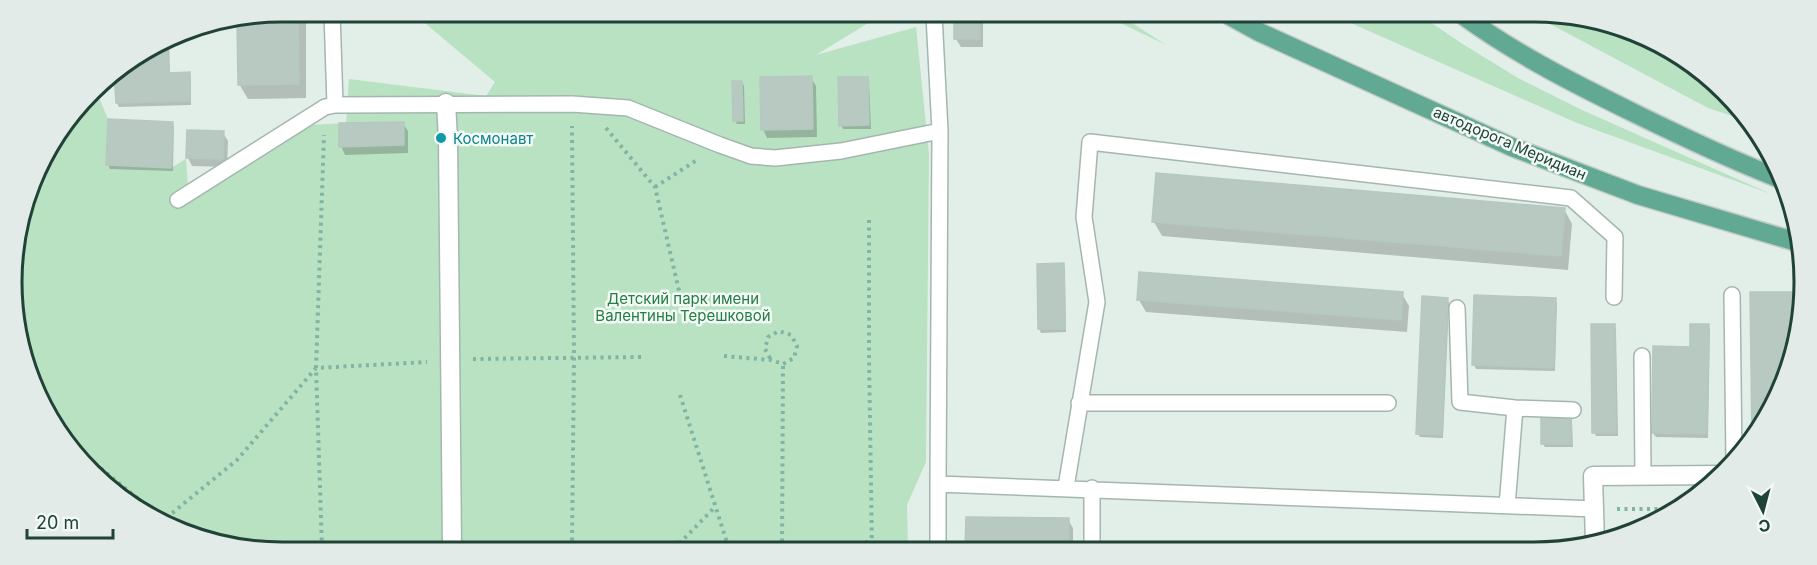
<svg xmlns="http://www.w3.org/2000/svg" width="1817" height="565" font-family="Inter,sans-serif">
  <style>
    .green { fill: #b9e2c2 }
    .shadow { fill: #0003 }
    .building { fill: #b7c9c1; stroke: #b4c9bf; stroke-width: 1.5 }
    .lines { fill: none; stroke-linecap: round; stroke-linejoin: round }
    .lane-casing { stroke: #a4b7af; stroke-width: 18 }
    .street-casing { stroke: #a4b7af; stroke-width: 21 }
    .primary-casing { stroke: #c1cac7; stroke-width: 21 }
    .path { stroke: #7fb5a2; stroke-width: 4; stroke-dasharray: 3 4.5; stroke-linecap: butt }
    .lane { stroke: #fff; stroke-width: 15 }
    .street { stroke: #fff; stroke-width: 18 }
    .primary { stroke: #62a994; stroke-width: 18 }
    .culture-dot { fill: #0f9aa8; stroke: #f3faf6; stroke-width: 2 }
    .labels { text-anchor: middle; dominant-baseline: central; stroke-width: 5; stroke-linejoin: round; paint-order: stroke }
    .culture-label { font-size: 15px; fill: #0d838f; stroke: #f3faf6; text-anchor: start }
    .street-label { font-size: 15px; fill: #204237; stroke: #f3faf6 }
    .park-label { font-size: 15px; fill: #257d44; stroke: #f3faf6 }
    .rim { fill: none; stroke: #204237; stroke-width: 3 }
  </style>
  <rect width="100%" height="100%" fill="#e2eee8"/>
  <!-- green -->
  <path class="green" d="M413 13 883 14 816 55 916 27 929 154 926 462 907 505 908 549 229 548 132 507 58 433 21 352 14 248 40 163 96 90 108 119 107 165 171 168 186 159 189 201 310 125 346 123 349 79 486 96 495 82Z
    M1104 15H1120L1166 45Z
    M1335 16 1423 17 1461 43 1518 78 1582 110 1771 194 1577 123Z
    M1537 17H1588L1685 58 1748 121 1708 108Z"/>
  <!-- shadow -->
  <path class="shadow" d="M282 12H306V98L248 99 239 84V21Z
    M955 15H983V47H961L956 39Z
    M169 39 170 74H189L191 78V105L119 107 117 103 116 72Z
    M811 78 816 86 817 137 767 138 763 129Z
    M867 78 869 82 871 129H843L841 125Z
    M742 82 744 86 745 124H737L735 120Z
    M172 123 174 127 173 171 110 169 108 165Z
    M403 123 408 131V153L345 155 341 146Z
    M223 133 228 141 227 167 192 166 188 158Z
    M1564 209 1572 224 1568 270 1162 236 1154 222Z
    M1063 265 1065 269 1066 332 1041 333 1039 329Z
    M1402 294 1409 306 1407 332 1146 312 1139 300Z
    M1447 299 1449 303 1443 438 1420 437 1417 433Z
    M1555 299 1557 303 1555 371 1476 369 1474 365Z
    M1708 325 1710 329 1708 438 1656 437 1653 433 1691 348Z
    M1614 326 1616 330 1618 436H1596L1594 432Z
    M1570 417 1572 421 1573 447H1545L1543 444Z
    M967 519 1068 520 1073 528V550L967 549Z"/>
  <!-- building -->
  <path class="building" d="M282 12H298L299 84 238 85 237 21Z
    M954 15H979L980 39H954Z
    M167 40 169 73 190 72V101L116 103 114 73Z
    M812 76 813 129 761 130 760 77Z
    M838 77H868L869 125 839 126Z
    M732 81H742L743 121H733Z
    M108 119 173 122 171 168 106 165Z
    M404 122V145L339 147V123Z
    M187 130 224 131 223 159 186 158Z
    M1156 173 1565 208 1561 256 1152 222Z
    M1064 263 1065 329H1038L1037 264Z
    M1139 272 1403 292 1401 320 1137 300Z
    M1750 292H1800V336L1769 417 1752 440Z
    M1474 295 1556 298 1554 368 1472 365Z
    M1422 296 1448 298 1442 435 1416 434Z
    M1591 324H1615L1616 433H1592Z
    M1690 324H1709L1707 434 1652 433 1653 346 1690 347Z
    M1571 415V444H1541V416Z
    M966 517 1069 518V550L965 549Z"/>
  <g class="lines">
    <defs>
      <path id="lane" d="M332 12 335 105 572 104 628 108 720 145 751 156 775 158 841 151 940 131
        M934 15 940 131 938 484 1595 509
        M178 200 325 107 335 105
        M1732 295 1734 463
        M1457 308 1460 402 1515 408 1573 410
        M1642 356 1643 476
        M1079 403H1388
        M1066 487 1097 302 1084 217 1090 142 1571 198 1615 237 1614 297
        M1507 506 1515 408
        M938 549V484
        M1092 550V488"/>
      <path id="street" d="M446 103 448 139 452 548
        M1595 543 1593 476 1724 475"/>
      <path id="primary" d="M1230 16 1259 32 1512 147 1638 195 1800 243
        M1465 17C1519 56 1577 85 1636 114 1683 137 1729 159 1778 178"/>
    </defs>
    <!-- lane casing -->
    <use href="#lane" class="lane-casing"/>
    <!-- street casing -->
    <use href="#street" class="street-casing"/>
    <!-- primary casing -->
    <use href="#primary" class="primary-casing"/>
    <!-- path -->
    <path class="path" d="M606 128 655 187 683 308
      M655 187 697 160
      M869 220V357L872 549
      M724 356 771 360 783 364 794 358 797 346 791 335 779 331 768 337 765 349 771 360
      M473 359 641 357
      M680 395 729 549
      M60 435 164 520
      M1617 509H1676
      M169 523 165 519 237 460 316 368 427 362
      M322 548 316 368 324 135
      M572 548 574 357 572 126
      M674 549 715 507
      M782 549 783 364
      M861 549 871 537"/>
    <!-- lane -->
    <use href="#lane" class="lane"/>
    <!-- street -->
    <use href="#street" class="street"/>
    <!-- primary -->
    <use href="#primary" class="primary"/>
  </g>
  <!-- markers -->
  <circle class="culture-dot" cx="441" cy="138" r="6"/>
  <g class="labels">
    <!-- culture labels -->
    <g class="culture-label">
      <text x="453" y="138">Космонавт</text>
    </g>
    <!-- street labels -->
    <g class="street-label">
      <text transform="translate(1510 143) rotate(23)">автодорога Меридиан</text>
    </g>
    <!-- park labels -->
    <g class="park-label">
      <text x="683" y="298">Детский парк имени<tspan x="683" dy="17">Валентины Терешковой</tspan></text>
    </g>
  </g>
  <!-- crop -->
  <path d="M0 0H1817V565H0ZM282 22H1534A260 260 0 0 1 1794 282V282A260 260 0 0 1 1534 542H282A260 260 0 0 1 22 282V282A260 260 0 0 1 282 22Z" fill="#e2ebe7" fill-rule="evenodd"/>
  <path class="rim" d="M282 22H1534A260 260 0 0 1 1794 282V282A260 260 0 0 1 1534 542H282A260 260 0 0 1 22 282V282A260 260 0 0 1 282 22Z"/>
  <!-- north arrow -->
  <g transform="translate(1763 511) rotate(174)" stroke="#f3faf6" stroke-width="4.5" paint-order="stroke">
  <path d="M0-4.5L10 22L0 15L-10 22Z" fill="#204237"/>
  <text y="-9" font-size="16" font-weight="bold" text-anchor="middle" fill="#204237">С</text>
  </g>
  <!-- scale -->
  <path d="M27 529v9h86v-9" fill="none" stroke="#204237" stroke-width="3"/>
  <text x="36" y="529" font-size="18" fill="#204237" stroke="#f3faf6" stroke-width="4.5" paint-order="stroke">20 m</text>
</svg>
